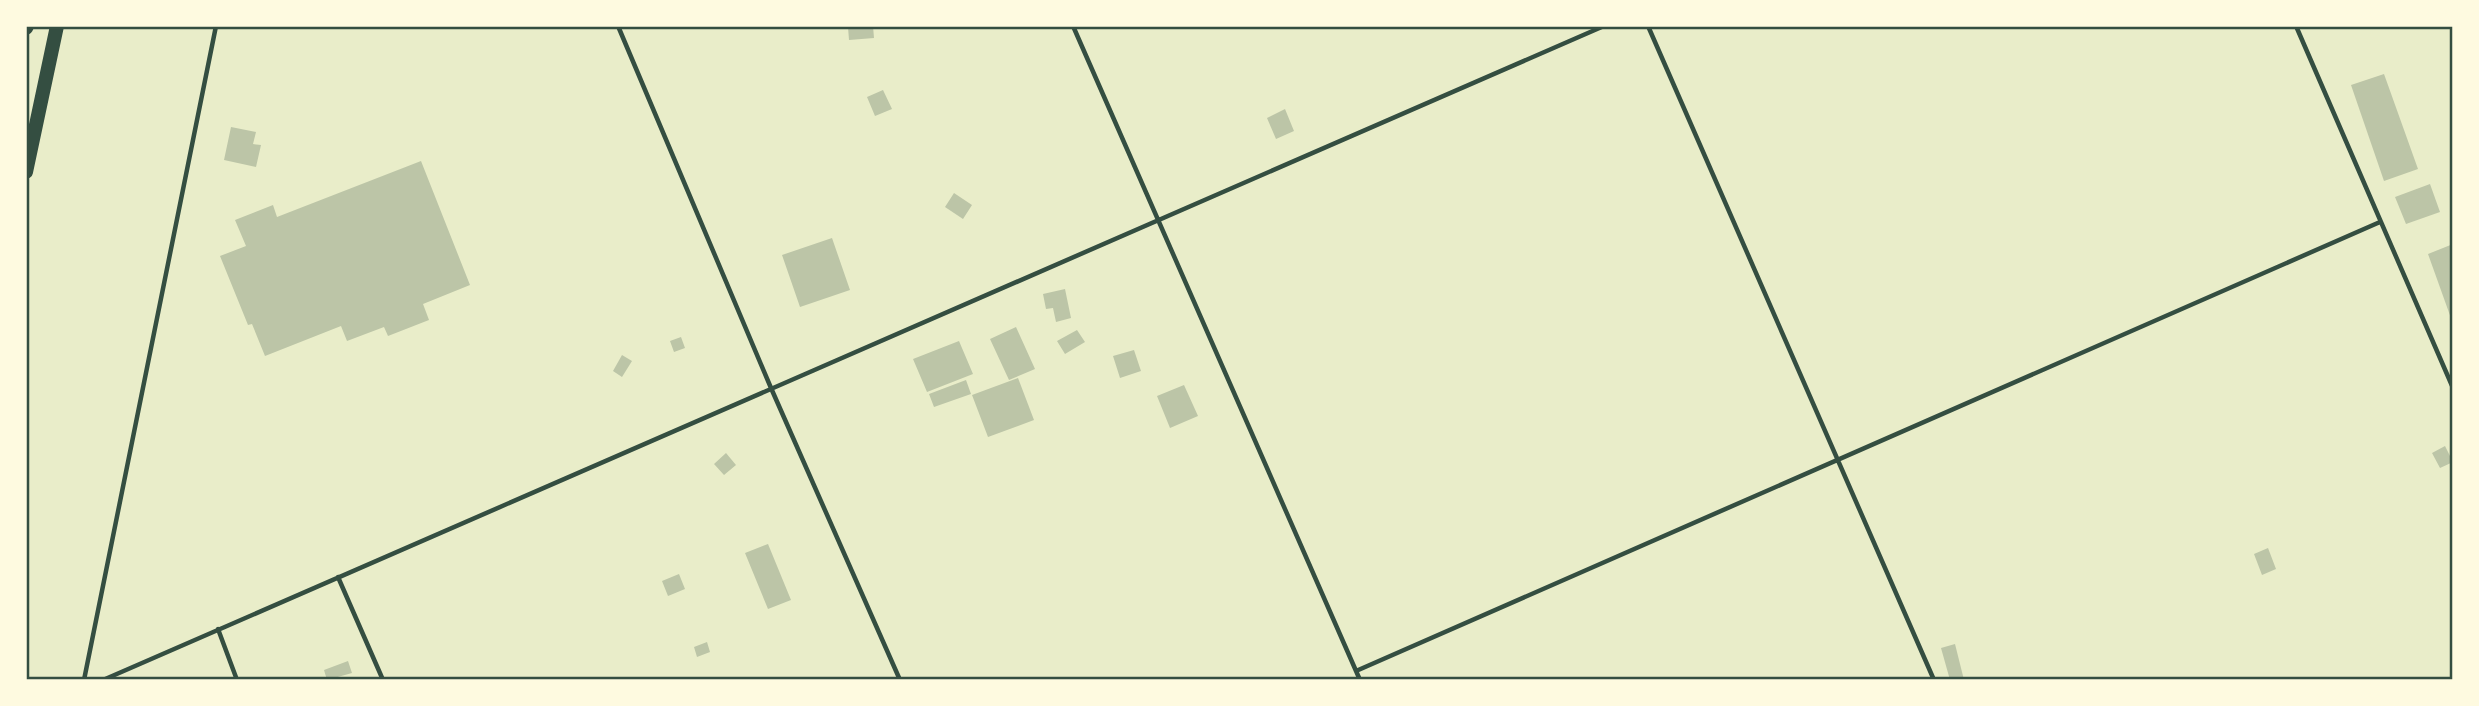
<svg xmlns="http://www.w3.org/2000/svg" width="2479" height="706" font-family="'Public Sans',sans-serif">
  <style>
    .building { fill: #bcc5a7 }
    .lines { fill: none; stroke-linecap: round; stroke-linejoin: round }
    .service { stroke: #344e41; stroke-width: 4.5 }
    .secondary { stroke: #344e41; stroke-width: 14 }
    .neatline { fill: none; stroke: #344e41; stroke-width: 2.5 }
  </style>
  <rect width="100%" height="100%" fill="#e9edc9"/>
  <!-- building -->
  <path class="building" d="M858 26H873L874 38 849 40 848 27Z
    M2384 74 2418 169 2384 181 2351 85Z
    M883 90 892 109 875 116 867 97Z
    M1285 109 1294 131 1276 139 1267 118Z
    M231 127 256 132 253 144 261 145 256 167 224 160Z
    M421 161 470 285 423 304 429 320 388 336 384 327 347 341 341 326 265 356 252 324 248 325 220 256 246 246 235 220 273 205 277 217Z
    M2430 184 2440 212 2406 224 2395 197Z
    M954 193 972 205 963 219 945 207Z
    M832 238 850 290 800 307 782 255Z
    M2453 244V321H2452L2428 254Z
    M1065 289 1071 318 1056 322 1053 308 1046 309 1043 294Z
    M1016 327 1035 369 1009 380 990 339Z
    M1077 330 1085 342 1065 354 1057 341Z
    M681 337 685 348 674 352 670 341Z
    M959 341 973 374 927 392 913 359Z
    M1134 350 1141 371 1120 378 1113 356Z
    M622 355 632 361 622 377 613 371Z
    M1018 378 1034 420 988 437 972 395Z
    M966 380 971 394 934 407 929 394Z
    M1184 385 1198 416 1170 428 1157 396Z
    M2445 446 2453 462 2440 468 2432 453Z
    M726 453 736 465 724 475 714 464Z
    M768 544 791 600 768 609 745 553Z
    M2268 548 2276 569 2262 575 2254 554Z
    M679 574 685 589 668 596 662 581Z
    M707 642 710 652 697 657 694 647Z
    M1955 644 1964 680H1950L1941 648Z
    M348 661 352 673 327 680 324 670Z"/>
  <g class="lines">
    <!-- service -->
    <path class="service" d="M618 26 771 388 900 680
      M1073 26 1360 680
      M1648 26 1934 680
      M2296 26 2453 388
      M338 577 383 680
      M218 629 237 680
      M1356 671 2380 222
      M84 680 216 26
      M103 680 1604 26"/>
    <!-- secondary -->
    <path class="secondary" d="M26 28 27 26
      M26 172 57 26"/>
  </g>
  <!-- border -->
  <rect width="2479" height="706" fill="none" stroke="#fefae0" stroke-width="56"/>
  <rect x="28" y="28" width="2423" height="650" class="neatline"/>
</svg>
